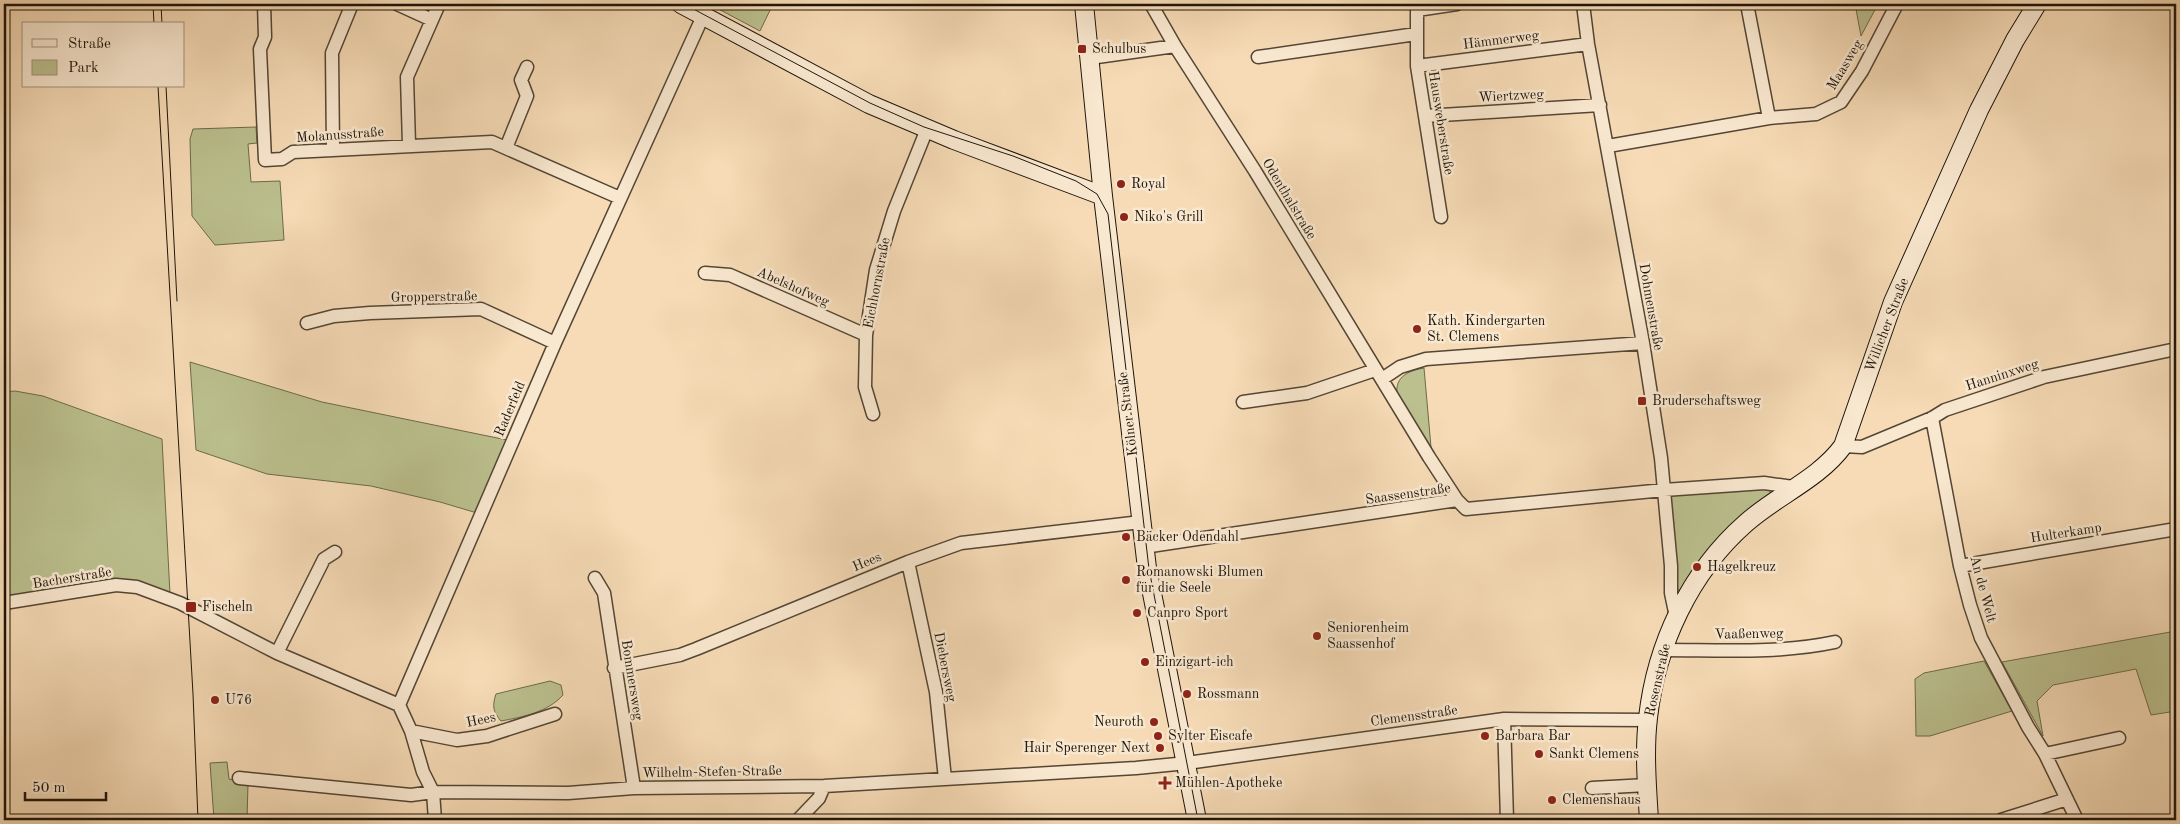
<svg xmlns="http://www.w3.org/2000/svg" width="2180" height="824" font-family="'Old Standard TT',serif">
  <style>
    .green { fill: #bbc08e; stroke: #6c6a4c }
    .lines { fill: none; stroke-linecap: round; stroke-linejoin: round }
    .street-casing { stroke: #544635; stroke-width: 15 }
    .secondary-casing { stroke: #1e140a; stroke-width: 20 }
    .street { stroke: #f9e8d0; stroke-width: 12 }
    .secondary { stroke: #f9e8d0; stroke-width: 18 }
    .tram { stroke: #1e140a; stroke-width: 1 }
    .poi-dot { fill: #8f2418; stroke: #f9e8d0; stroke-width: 2 }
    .labels { text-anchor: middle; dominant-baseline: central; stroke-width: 5; stroke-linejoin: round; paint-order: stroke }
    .street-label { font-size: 14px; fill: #1e140a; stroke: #f9e8d0 }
    .poi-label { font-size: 14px; fill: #1e140a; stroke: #f9e8d0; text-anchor: start }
  </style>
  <rect width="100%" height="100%" fill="#f6dbb6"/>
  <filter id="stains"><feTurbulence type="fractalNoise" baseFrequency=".004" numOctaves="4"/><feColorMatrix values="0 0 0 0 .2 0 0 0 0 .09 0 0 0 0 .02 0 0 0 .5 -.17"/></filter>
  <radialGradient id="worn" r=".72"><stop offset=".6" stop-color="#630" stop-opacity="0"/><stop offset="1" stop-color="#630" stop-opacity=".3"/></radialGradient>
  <!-- green -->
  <path class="green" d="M709 4H773L760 31Z
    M1855 4H1878L1861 36Z
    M256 127 257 143 248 144 251 182 280 181 284 240 215 245 192 216 190 139 193 129Z
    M190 362 322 402 507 440 477 513 440 502 371 486 267 474 196 450Z
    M1424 368 1431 447 1428 449C1412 423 1369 377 1424 368Z
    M15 391 43 396 162 439 170 594 143 584 4 600V392Z
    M1767 487 1770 491V497L1682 590H1678L1676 586 1670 494Z
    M2176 631V711L2151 715 2136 669 2053 685 2037 701 2043 736 2002 662Z
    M1984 661 2012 711 1930 736H1916L1915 679 1924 673Z
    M550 681 561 685 563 695C548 712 523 717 501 721 493 712 492 706 496 694Z
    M227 762 229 779 248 784 247 820H214L210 763Z"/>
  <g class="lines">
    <defs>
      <path id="street" d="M264 4 265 37 260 49 265 160 282 159 293 152 492 142 620 198
        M397 4 432 20
        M1151 4 1175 46
        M1417 4V66L1441 217
        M1583 4 1588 44 1643 343 1661 458 1671 566V593L1676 617
        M1747 4 1769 118
        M1417 10 1457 4
        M1258 57 1416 34
        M1090 58 1175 46 1255 171 1429 457 1457 500 1466 509 1664 490 1764 483 1793 487
        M1417 66 1588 44
        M1425 116 1600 105
        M409 145 407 77 439 4
        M1608 146 1769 118 1816 114 1841 102 1862 71 1897 4
        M506 148 527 96 521 80 527 67
        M333 149 332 53 352 4
        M705 273 730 275 866 335
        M307 323 334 316 370 313 481 309 555 343
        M1382 379 1400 367 1426 359 1643 343
        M1243 402 1307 393 1375 370
        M873 414 865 387 866 335 876 270 894 211 927 129
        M1932 418 1960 566 1970 605 1981 638 2028 727 2045 754 2077 820
        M1843 446 1862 447 1932 418 1945 410 2044 377 2176 349
        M1144 547 1457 500
        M908 562 936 692 945 779
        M1960 566 2176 529
        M595 578 604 593 634 788
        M4 603 116 585 137 587 180 603 277 653 399 705
        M1663 650C1720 650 1779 654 1835 642
        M277 653 324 559 335 552
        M614 668 680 655 696 649 908 562 961 543 1141 522
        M1504 719 1507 820
        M411 731 457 740 487 736 555 714
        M2045 754 2119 738
        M239 778 411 795 433 792 568 793 634 788 824 786 1136 768 1187 763 1504 719 1647 720
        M1592 788 1647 785
        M435 820 433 792 423 772 411 731 399 705 555 343 703 16
        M798 820 819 798 824 786
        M2001 820 2067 799"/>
      <path id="secondary" d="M681 4 869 104 954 140 1103 196
        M1084 4 1103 196 1147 568 1197 820
        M1649 820C1647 787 1644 751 1648 718 1656 645 1690 572 1746 523 1776 496 1819 479 1843 446L1893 302 1979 110 2015 40 2037 4"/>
    </defs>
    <!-- street casing -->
    <use href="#street" class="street-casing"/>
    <!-- secondary casing -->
    <use href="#secondary" class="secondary-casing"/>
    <!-- street -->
    <use href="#street" class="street"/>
    <!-- secondary -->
    <use href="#secondary" class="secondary"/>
    <!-- tram -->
    <path class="tram" d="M153 4 154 24
      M161 4 162 24
      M684 4 870 103 924 127 1013 156 1076 181 1097 194 1108 214 1149 569 1198 820
      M158 86 193 694 198 820
      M166 86 177 301"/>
  </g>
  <!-- markers -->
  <g class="poi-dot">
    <rect x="1077" y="44" width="10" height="10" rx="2.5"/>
    <circle cx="1121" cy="184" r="5"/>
    <circle cx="1124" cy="217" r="5"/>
    <circle cx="1417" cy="329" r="5"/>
    <rect x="1637" y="396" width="10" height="10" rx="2.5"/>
    <circle cx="1126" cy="537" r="5"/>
    <circle cx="1697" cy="567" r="5"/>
    <circle cx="1126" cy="580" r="5"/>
    <rect x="185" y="601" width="12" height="12" rx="2.5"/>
    <circle cx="1137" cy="613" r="5"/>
    <circle cx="1317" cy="636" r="5"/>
    <circle cx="1145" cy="662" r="5"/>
    <circle cx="1187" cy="694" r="5"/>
    <circle cx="215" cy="700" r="5"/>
    <circle cx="1154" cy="722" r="5"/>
    <circle cx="1158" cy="736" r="5"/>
    <circle cx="1485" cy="736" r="5"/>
    <circle cx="1160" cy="748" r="5"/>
    <circle cx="1539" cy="754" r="5"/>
    <path d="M1162.5 775.5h5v5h5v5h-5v5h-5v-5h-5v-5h5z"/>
    <circle cx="1552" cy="800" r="5"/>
  </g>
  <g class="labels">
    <!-- street labels -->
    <g class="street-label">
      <text transform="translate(1501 40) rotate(-7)">Hämmerweg</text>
      <text transform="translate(1845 65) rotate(-59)">Maasweg</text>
      <text transform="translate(1511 96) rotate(-3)">Wiertzweg</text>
      <text transform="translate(1441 123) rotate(81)">Hausweberstraße</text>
      <text transform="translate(340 135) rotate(-4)">Molanusstraße</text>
      <text transform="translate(1289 199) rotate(59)">Odenthalstraße</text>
      <text transform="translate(877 283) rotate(-79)">Eichhornstraße</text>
      <text transform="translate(793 287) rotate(24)">Abelshofweg</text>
      <text transform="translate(434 297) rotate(-1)">Gropperstraße</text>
      <text transform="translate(1651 307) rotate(80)">Dohmenstraße</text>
      <text transform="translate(1887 325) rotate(-69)">Willicher Straße</text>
      <text transform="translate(2002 375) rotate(-18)">Hanninxweg</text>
      <text transform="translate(510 409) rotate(-67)">Raderfeld</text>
      <text transform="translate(1128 414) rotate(-97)">Kölner Straße</text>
      <text transform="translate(1408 494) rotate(-8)">Saassenstraße</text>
      <text transform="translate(2066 533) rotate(-9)">Hulterkamp</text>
      <text transform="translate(867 562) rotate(-23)">Hees</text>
      <text transform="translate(72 578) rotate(-9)">Bacherstraße</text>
      <text transform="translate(1983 589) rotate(75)">An de Welt</text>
      <text transform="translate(1749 634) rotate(-1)">Vaaßenweg</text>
      <text transform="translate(945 667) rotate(79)">Diebersweg</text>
      <text transform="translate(632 680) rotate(81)">Bommersweg</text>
      <text transform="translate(1658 680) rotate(-77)">Rosenstraße</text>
      <text transform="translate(1414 716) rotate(-8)">Clemensstraße</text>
      <text transform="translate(481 720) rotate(-12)">Hees</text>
      <text transform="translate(712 772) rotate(-1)">Wilhelm-Stefen-Straße</text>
    </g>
    <!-- poi labels -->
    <g class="poi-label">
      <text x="1092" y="49">Schulbus</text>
      <text x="1131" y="184">Royal</text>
      <text x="1134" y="217">Niko's Grill</text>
      <text x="1427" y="321">Kath. Kindergarten<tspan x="1427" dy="16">St. Clemens</tspan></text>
      <text x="1652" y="401">Bruderschaftsweg</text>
      <text x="1136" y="537">Bäcker Odendahl</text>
      <text x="1707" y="567">Hagelkreuz</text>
      <text x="1136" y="572">Romanowski Blumen<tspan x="1136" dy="16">für die Seele</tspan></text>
      <text x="202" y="607">Fischeln</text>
      <text x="1147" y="613">Canpro Sport</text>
      <text x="1327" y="628">Seniorenheim<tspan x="1327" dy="16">Saassenhof</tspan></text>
      <text x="1155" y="662">Einzigart-ich</text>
      <text x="1197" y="694">Rossmann</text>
      <text x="225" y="700">U76</text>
      <text x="1144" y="722" text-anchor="end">Neuroth</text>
      <text x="1168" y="736">Sylter Eiscafe</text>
      <text x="1495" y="736">Barbara Bar</text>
      <text x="1150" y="748" text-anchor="end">Hair Sperenger Next</text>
      <text x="1549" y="754">Sankt Clemens</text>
      <text x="1175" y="783">Mühlen-Apotheke</text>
      <text x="1562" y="800">Clemenshaus</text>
    </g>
  </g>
  <!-- margin -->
  <rect width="2180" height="824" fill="none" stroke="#f6dbb6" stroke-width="20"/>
  <rect x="5" y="5" width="2170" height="814" fill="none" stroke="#1e140a" stroke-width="2.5"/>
  <rect x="10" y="10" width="2160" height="804" fill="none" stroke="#1e140a"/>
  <!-- legend -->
  <rect x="22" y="22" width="162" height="65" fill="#f9e8d0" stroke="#a19381"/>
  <rect x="32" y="39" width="25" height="8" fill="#f9e8d0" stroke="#a19381"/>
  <text x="68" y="48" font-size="15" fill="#1e140a">Straße</text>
  <rect x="32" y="60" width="25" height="15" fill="#bbc08e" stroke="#a19381"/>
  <text x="68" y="72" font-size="15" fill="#1e140a">Park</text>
  <!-- scale -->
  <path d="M25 792v8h81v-8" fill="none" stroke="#1e140a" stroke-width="2.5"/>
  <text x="32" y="792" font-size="15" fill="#1e140a" stroke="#f9e8d0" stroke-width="4" paint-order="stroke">50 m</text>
  <rect width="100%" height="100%" filter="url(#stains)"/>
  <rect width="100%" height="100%" fill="url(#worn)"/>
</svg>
